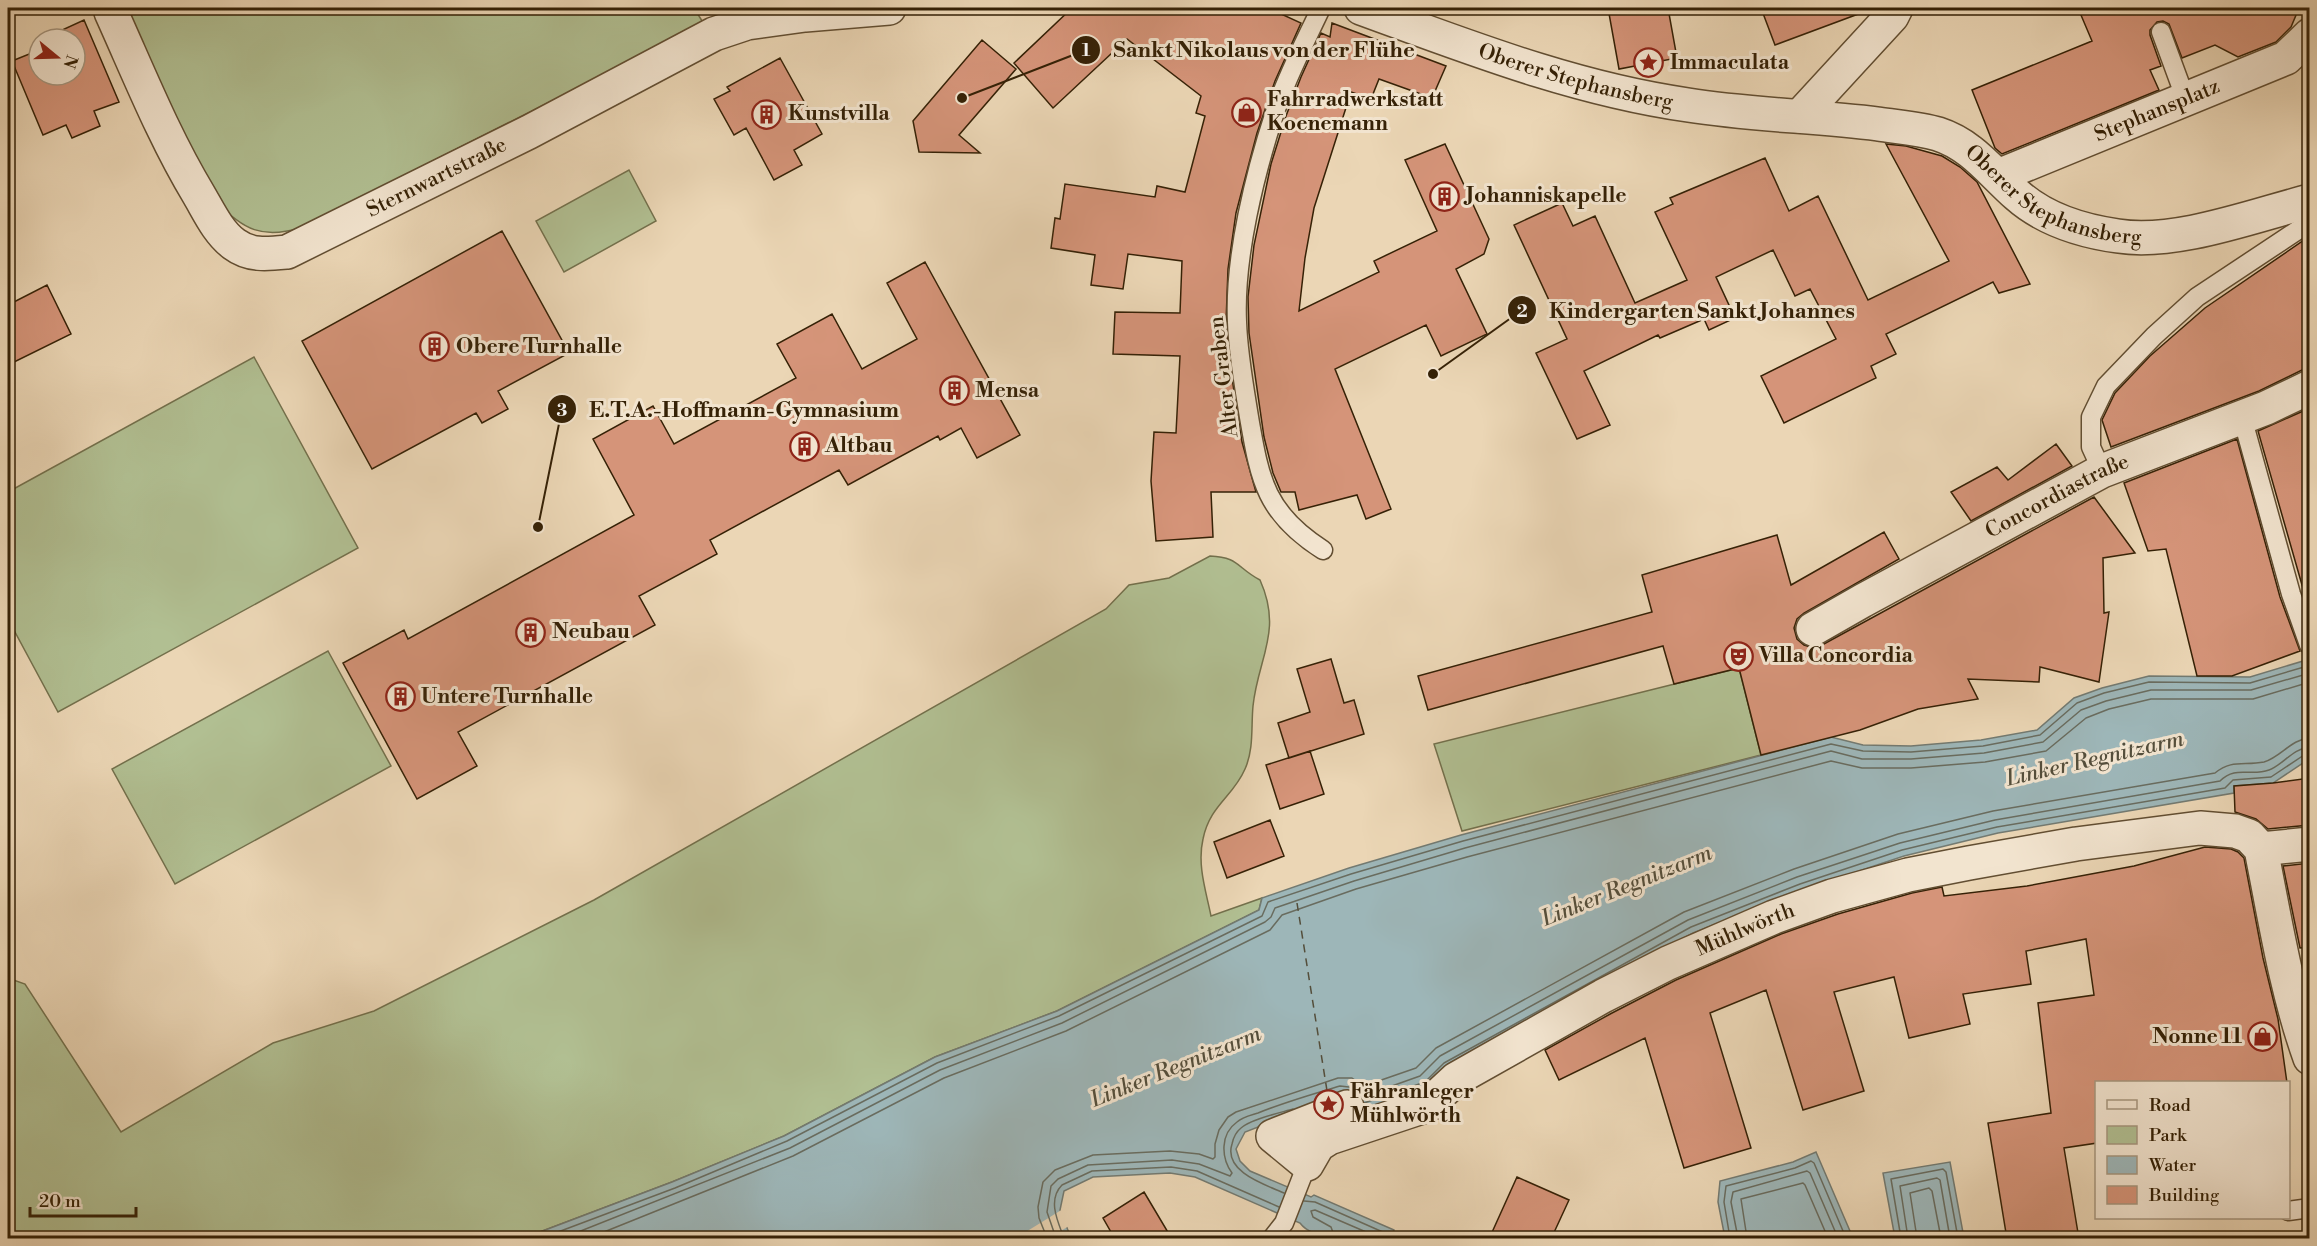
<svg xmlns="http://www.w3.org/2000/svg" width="2317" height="1246" font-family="'Libre Bodoni',serif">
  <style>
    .green { fill: #b1bf92; stroke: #73704c; stroke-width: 1.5 }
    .water { fill: #9db6b8; stroke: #737a71; stroke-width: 1.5 }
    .pier { fill: #ebd6b5 }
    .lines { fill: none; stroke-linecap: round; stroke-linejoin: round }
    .shore { stroke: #696c5f; stroke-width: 1.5 }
    .ferry { stroke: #544e3b; stroke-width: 1.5; stroke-dasharray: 8 6; stroke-linecap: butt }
    .building { fill: #d59479; stroke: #352106; stroke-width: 1.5 }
    .lane-casing { stroke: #624e32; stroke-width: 21 }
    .street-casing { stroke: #624e32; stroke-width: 36 }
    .lane { stroke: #f2e4cf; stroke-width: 18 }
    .street { stroke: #f2e4cf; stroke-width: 33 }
    .labels { text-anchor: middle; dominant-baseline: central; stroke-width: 6; stroke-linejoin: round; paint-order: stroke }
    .poi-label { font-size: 21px; font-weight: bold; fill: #352106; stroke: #f2e4cf; text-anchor: start }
    .street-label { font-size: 21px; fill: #352106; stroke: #f2e4cf }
    .water-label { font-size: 22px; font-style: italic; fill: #544e3b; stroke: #f2e4cf }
    .leader { fill: none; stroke: #352106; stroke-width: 2 }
    .callout-dot { fill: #352106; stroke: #f2e4cf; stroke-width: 2 }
    .mark-label { font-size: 18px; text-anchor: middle; font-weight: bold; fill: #fff }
    .callout-label { font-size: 22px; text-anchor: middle; font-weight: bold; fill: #352106; stroke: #f2e4cf; stroke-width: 6; stroke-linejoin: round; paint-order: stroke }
  </style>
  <rect width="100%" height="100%" fill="#ebd6b5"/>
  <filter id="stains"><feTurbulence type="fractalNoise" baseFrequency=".00333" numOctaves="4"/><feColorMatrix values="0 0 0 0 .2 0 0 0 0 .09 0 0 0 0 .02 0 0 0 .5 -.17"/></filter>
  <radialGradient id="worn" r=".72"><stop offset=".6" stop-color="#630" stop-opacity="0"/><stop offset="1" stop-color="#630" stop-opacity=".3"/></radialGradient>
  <!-- green -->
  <path class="green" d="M123 8H694L704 24 300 228C263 239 243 230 217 202Z
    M629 170 656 221 564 272 536 221Z
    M254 357 358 548 58 712 8 619V492Z
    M1210 556C1239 557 1237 568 1260 580 1283 631 1258 658 1253 706 1251 727 1254 749 1245 769 1233 797 1210 805 1203 839 1197 865 1206 891 1211 916L1262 898 1259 910 1057 1011 935 1057 784 1136 672 1182 524 1238H8V978L25 984 121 1132 273 1043 374 1011 594 900 1106 609 1129 585 1169 578Z
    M328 651 391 766 175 884 112 769Z
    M1739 668 1761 755 1462 831 1434 744Z"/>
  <!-- water -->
  <path class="water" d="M2309 654V759L2273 783 2234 786V793L1998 833 1904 856 1802 890 1693 933 1500 1037 1429 1087 1350 1115 1271 1122 1245 1132 1236 1149 1240 1161 1250 1171 1311 1197 1314 1195 1394 1230 1393 1235 1401 1238C1375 1238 1317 1246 1300 1223L1195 1177 1170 1173 1093 1177 1064 1191 1060 1210 1071 1238H524L672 1182 784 1136 935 1057 1057 1011 1259 910 1262 898 1349 868 1461 835 1831 737 1863 745 1911 746 1981 740 2037 730 2074 698 2102 688 2149 676 2250 677 2303 661Z
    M1816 1152 1853 1238H1725L1718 1202 1720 1181 1793 1162Z
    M1950 1162 1964 1238H1895L1883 1173Z"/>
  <!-- pier -->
  <path class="pier" d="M1063 1209 1069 1226 1049 1238H1016Z"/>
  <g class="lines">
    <!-- shore -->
    <path class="shore" d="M1361 1097 1420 1076 1440 1056 1688 920 1797 877 1900 843 1995 820 2220 781C2236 765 2250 777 2269 770 2283 765 2293 748 2310 747
      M1364 1103 1425 1082 1444 1063 1691 927 1800 884 1902 850 1997 827 2225 788 2233 780 2271 777 2304 755H2310
      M1284 1193C1266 1185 1223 1172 1232 1144 1233 1139 1236 1132 1241 1128 1251 1119 1279 1113 1293 1109
      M1304 1201 1315 1202 1385 1233 1389 1238
      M542 1238 675 1188 787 1141 937 1063 1059 1016 1262 916 1268 902 1351 874 1463 841 1831 744 1863 751 1911 752 1983 746 2040 735 2077 703 2104 693 2149 682 2250 683 2304 667 2310 663
      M563 1238 790 1148 940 1070 1062 1023 1265 922 1271 917 1275 908 1354 881 1465 848 1831 751 1862 759H1911L1984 753 2043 742 2081 710 2106 701 2151 690H2251L2310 673
      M589 1238 793 1156 944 1078 1066 1031 1270 930 1282 915 1356 889 1467 857 1831 761 1862 768H1911L1985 762 2046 751 2086 718 2109 709 2151 699H2253L2310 682
      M1047 1238 1039 1218 1038 1207 1043 1182 1055 1170 1093 1155 1170 1151 1199 1154 1213 1159 1215 1157V1144L1219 1130 1228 1117 1236 1112 1338 1078H1352L1364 1086 1416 1068 1436 1048 1684 912 1794 869 1898 834 1993 811 2215 773C2232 759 2244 766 2264 762 2281 757 2291 739 2310 738
      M1056 1238 1047 1212 1051 1186 1058 1179 1088 1165 1172 1160 1199 1164 1230 1176 1232 1173C1221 1158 1220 1134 1237 1122 1242 1117 1252 1115 1258 1113 1285 1102 1313 1094 1340 1086L1349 1087 1355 1091
      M1064 1238C1058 1222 1047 1200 1062 1185L1092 1171 1171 1167 1197 1171 1279 1207
      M1335 1238 1331 1227 1313 1217 1311 1211 1315 1210 1380 1238
      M1730 1238 1724 1202 1726 1186 1795 1168 1811 1161 1814 1163 1846 1238
      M1738 1238 1731 1202 1733 1192 1807 1171 1810 1173 1838 1238
      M1747 1238 1741 1199 1803 1183 1805 1185 1828 1238
      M1901 1238 1891 1179 1943 1169 1946 1172 1958 1238
      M1908 1238 1900 1186 1937 1178 1940 1180 1950 1238
      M1917 1238 1910 1193 1929 1188 1932 1191 1941 1238"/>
    <!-- ferry -->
    <path class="ferry" d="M1297 903 1328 1097"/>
  </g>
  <!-- building -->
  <path class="building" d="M1072 8H1268L1301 23 1275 81 1257 133 1236 213 1228 269 1226 323 1229 359 1242 442 1256 492H1211L1213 537 1156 541 1151 481 1154 432 1176 433 1180 356 1113 354 1115 312 1180 313 1182 261 1128 254 1123 289 1091 285 1095 255 1051 248 1055 218 1060 219 1065 184 1155 197 1157 186 1185 192 1205 116 1196 113 1201 96 1127 39 1053 108 1014 63Z
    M1608 8H1668L1677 58 1619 69Z
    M1761 8H1868L1869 10 1775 45Z
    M2078 8H2299L2291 27 2276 42 2238 57 2215 45 2182 58 2169 24 2163 21 2157 22 2150 30V35L2161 66 2150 70 2159 90 2002 154 1995 148 1972 90 2092 41Z
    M84 20 119 102 94 111 100 126 72 138 66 125 43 135 12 61 39 50V75H75V39H51L49 36Z
    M1332 23 1446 66 1432 98 1379 79 1371 99 1351 92 1314 208 1305 258 1299 311 1379 272 1374 261 1437 231 1405 160 1445 144 1489 239 1484 254 1456 269 1487 334 1441 356 1426 325 1335 369 1391 509 1366 519 1357 495 1299 510 1295 492H1281L1273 473 1264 437 1249 333 1248 297 1254 245 1271 164 1286 116 1301 77 1321 33 1330 37Z
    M982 40 1016 69 959 135 980 153 919 152 913 121Z
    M780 58 822 134 794 150 802 165 774 180 746 128 734 135 714 99 730 91 727 87Z
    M1886 144 1906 146 1942 156 1960 167 1977 182 2030 284 1999 293 1993 282 1886 334 1896 354 1871 366 1876 378 1784 423 1761 376 1836 339 1810 289 1795 296 1773 250 1716 277 1735 318 1709 330 1704 319 1660 338 1658 335 1584 371 1610 425 1577 439 1536 353 1567 339 1514 225 1562 203 1573 226 1595 216 1635 303 1687 280 1655 212 1673 204 1670 198 1765 158 1789 211 1818 196 1868 300 1949 261Z
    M502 231 569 353 498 391 508 409 482 423 476 413 372 469 302 341Z
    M2310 236V369L2302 370 2259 391 2111 447 2102 420 2115 393 2150 356 2205 308Z
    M925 262 1020 435 977 458 961 428 940 440 938 436 848 485 839 470 710 540 717 554 639 596 655 625 458 732 477 766 417 799 343 663 404 630 408 639 634 515 593 439 653 406 674 444 796 378 777 344 832 314 862 369 917 339 887 283Z
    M47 285 71 334 8 365V305Z
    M2310 408V613L2258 431Z
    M2237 439 2280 597 2300 651 2232 676H2197L2166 549 2148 551 2124 483Z
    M2056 444 2072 466 1971 521 1951 492 1997 467 2008 480Z
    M2094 497 2135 553 2103 558 2104 613 2109 612 2099 682 2040 667 2039 682 1968 679 1978 699 1918 709 1860 730 1761 755 1739 668 1674 684 1663 646 1428 710 1418 676 1652 612 1642 575 1777 535 1791 585 1884 532 1899 559 1804 613 1797 619 1794 628 1797 639 1804 645 1814 648 1822 645Z
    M1331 659 1344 703 1354 700 1364 734 1289 758 1278 723 1310 712 1297 669Z
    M1310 751 1324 794 1280 809 1266 765Z
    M2310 778V825L2268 829 2256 819 2235 812 2234 786 2273 783Z
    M1270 820 1284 856 1227 878 1214 842Z
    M2205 847 2231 849 2238 852 2244 858 2263 958 2278 1019 2287 1083H2097V1143L2064 1148 2079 1239H2007L1988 1123 2051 1113 2038 1003 2094 995 2086 939 2026 951 2031 984 1963 994 1970 1024 1909 1038 1894 977 1834 992 1864 1091 1803 1110 1766 990 1710 1013 1751 1148 1684 1168 1645 1038 1559 1080 1545 1050 1612 1013 1676 980 1781 934 1838 914 1912 893 1942 887 1944 896 2027 886 2134 866Z
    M2310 863V947L2300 948 2283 866Z
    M1517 1177 1569 1200 1551 1239H1489Z
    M1144 1192 1172 1239H1115L1103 1218Z"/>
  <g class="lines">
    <defs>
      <path id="lane" d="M1321 8C1305 42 1287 76 1275 112 1255 173 1234 257 1237 322 1238 353 1244 386 1249 417 1260 480 1265 513 1323 550
        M2161 32 2186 100
        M2242 417 2291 594 2309 645
        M2102 471 2091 447V417L2106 386 2154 336 2197 297 2310 222
        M2288 1211 2310 1208
        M1273 1237 1284 1223 1307 1164"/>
      <g id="street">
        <path id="s1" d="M1361 8C1468 47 1575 89 1688 105 1751 115 1815 116 1878 124 1898 127 1919 128 1938 134 1972 145 1991 172 2017 195 2044 219 2082 231 2118 236 2176 245 2252 216 2310 201"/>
        <path id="s2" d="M111 12C139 74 164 137 199 195 209 212 218 232 234 244 250 256 267 254 287 252L529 132 714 34 747 23 805 15 889 8"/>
        <path d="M1800 116 1892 16 1896 8"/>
        <path id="s3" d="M1998 176 2286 58 2310 35"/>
        <path id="s4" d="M1813 629 1862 601 2102 471 2266 408 2310 387"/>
        <path d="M2261 849 2310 844"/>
        <path id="s5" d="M1347 1107 1273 1136 1307 1164 1318 1145 1329 1138 1428 1105 1456 1079 1603 996 1668 963 1774 917 1832 896 1908 875 1969 863 2076 844 2200 828 2235 831 2249 836 2261 849C2275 919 2286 991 2310 1058"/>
      </g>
    </defs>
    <!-- lane casing -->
    <use href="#lane" class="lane-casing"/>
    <!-- street casing -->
    <use href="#street" class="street-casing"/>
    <!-- lane -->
    <use href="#lane" class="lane"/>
    <!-- street -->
    <use href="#street" class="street"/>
  </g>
  <!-- icons -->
  <defs>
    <symbol id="sight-ring" viewBox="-11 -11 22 22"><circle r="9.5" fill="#f2e4cf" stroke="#8f2418" stroke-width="1.5"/><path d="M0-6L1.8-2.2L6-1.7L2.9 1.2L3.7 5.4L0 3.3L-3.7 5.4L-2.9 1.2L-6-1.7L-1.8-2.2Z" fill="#8f2418"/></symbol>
    <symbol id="shop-ring" viewBox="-11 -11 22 22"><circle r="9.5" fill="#f2e4cf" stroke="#8f2418" stroke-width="1.5"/><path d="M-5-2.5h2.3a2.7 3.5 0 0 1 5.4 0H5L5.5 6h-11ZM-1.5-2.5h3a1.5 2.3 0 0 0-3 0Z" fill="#8f2418"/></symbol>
    <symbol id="building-ring" viewBox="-11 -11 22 22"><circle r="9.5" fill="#f2e4cf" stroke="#8f2418" stroke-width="1.5"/><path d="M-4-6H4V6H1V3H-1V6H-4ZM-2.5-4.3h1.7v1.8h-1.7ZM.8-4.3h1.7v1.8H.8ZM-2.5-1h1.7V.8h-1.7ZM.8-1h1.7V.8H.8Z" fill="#8f2418"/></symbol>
    <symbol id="theatre-ring" viewBox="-11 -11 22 22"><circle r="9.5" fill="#f2e4cf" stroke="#8f2418" stroke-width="1.5"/><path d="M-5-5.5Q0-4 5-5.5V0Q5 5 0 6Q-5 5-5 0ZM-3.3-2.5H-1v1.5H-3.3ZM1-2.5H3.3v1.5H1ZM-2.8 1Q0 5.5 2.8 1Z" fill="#8f2418"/></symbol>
  </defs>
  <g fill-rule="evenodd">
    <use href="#sight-ring" x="1632" y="46" width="33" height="33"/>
    <use href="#shop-ring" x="1230" y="96" width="33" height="33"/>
    <use href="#building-ring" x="750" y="98" width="33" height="33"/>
    <use href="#building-ring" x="1428" y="180" width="33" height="33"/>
    <use href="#building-ring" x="418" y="330" width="33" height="33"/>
    <use href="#building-ring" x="938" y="374" width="33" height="33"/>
    <use href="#building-ring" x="788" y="430" width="33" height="33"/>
    <use href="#building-ring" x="514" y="616" width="33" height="33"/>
    <use href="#theatre-ring" x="1722" y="640" width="33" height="33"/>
    <use href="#building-ring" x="384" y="680" width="33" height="33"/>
    <use href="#shop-ring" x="2246" y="1020" width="33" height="33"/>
    <use href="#sight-ring" x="1312" y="1088" width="33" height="33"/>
  </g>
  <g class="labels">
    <!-- poi labels -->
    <g class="poi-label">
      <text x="1670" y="63">Immaculata</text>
      <text x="1267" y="100">Fahrradwerkstatt<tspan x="1267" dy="24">Koenemann</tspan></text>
      <text x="788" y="114">Kunstvilla</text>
      <text x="1466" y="196">Johanniskapelle</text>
      <text x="456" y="347">Obere Turnhalle</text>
      <text x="975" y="391">Mensa</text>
      <text x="825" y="446">Altbau</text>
      <text x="552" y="632">Neubau</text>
      <text x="1759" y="656">Villa Concordia</text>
      <text x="421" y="697">Untere Turnhalle</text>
      <text x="2242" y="1037" text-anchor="end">Nonne 11</text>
      <text x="1350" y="1092">Fähranleger<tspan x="1350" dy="24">Mühlwörth</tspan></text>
    </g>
    <!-- street labels -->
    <g class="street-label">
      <text stroke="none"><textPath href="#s1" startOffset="226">Oberer Stephansberg</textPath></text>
      <text stroke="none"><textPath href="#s3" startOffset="172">Stephansplatz</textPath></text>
      <text stroke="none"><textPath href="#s2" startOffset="486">Sternwartstraße</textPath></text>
      <text stroke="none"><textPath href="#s1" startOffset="728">Oberer Stephansberg</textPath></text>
      <text transform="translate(1224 377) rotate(-97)">Alter Graben</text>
      <text stroke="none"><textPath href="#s4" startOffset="278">Concordiastraße</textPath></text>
      <text stroke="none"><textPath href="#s5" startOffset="627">Mühlwörth</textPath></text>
    </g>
    <!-- water labels -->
    <g class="water-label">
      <text transform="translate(2095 759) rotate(-13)">Linker Regnitzarm</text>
      <text transform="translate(1627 886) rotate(-22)">Linker Regnitzarm</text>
      <text transform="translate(1176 1067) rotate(-22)">Linker Regnitzarm</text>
    </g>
  </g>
  <!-- callouts -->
  <path class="leader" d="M962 98L1086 50M1433 374L1522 310M538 527L562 409"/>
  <g class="callout-dot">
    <circle cx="962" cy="98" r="6"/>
    <circle cx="1433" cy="374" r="6"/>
    <circle cx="538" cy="527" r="6"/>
    <circle cx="1086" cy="50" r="15"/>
    <circle cx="1522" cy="310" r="15"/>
    <circle cx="562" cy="409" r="15"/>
  </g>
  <g class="mark-label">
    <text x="1086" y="56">1</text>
    <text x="1522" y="317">2</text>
    <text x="562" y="416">3</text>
  </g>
  <g class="callout-label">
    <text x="1264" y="57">Sankt Nikolaus von der Flühe</text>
    <text x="1702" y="318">Kindergarten Sankt Johannes</text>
    <text x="744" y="417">E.T.A.-Hoffmann-Gymnasium</text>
  </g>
  <!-- margin -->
  <rect width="2317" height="1246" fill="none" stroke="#ebd6b5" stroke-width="30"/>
  <rect x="9" y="9" width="2299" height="1228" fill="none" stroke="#352106" stroke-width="3"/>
  <rect x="15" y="15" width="2287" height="1216" fill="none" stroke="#352106" stroke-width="1.5"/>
  <!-- legend -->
  <rect x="2095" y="1081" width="195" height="138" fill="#f2e4cf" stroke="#a6967f" stroke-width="1.5"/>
  <rect x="2107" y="1100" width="30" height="9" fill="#f2e4cf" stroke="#a6967f" stroke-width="1.5"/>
  <text x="2149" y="1111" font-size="18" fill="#352106">Road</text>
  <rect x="2107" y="1126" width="30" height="18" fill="#b1bf92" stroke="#a6967f" stroke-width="1.5"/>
  <text x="2149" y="1141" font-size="18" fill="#352106">Park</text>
  <rect x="2107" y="1156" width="30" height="18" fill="#9db6b8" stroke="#a6967f" stroke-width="1.5"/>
  <text x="2149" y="1171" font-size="18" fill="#352106">Water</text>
  <rect x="2107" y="1186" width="30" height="18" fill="#d59479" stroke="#a6967f" stroke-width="1.5"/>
  <text x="2149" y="1201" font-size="18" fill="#352106">Building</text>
  <!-- north arrow -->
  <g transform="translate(57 57) rotate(109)"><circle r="28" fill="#f2e4cf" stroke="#a6967f" stroke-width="1.5"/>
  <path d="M0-4.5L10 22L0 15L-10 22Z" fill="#8f2418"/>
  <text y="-9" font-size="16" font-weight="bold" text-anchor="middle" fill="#352106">N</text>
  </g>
  <!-- scale -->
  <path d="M30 1207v9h106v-9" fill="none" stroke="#352106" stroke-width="3"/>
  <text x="39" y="1207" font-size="18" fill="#352106" stroke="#f2e4cf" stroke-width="4.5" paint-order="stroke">20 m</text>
  <rect width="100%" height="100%" filter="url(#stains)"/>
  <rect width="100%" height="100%" fill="url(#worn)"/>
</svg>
